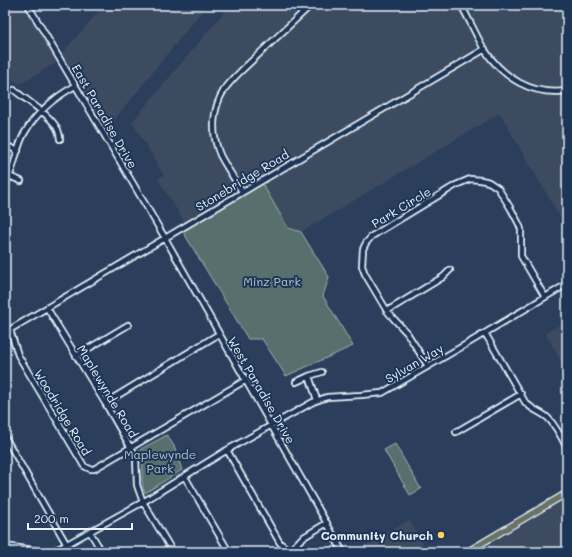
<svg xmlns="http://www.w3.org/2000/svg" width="572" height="557" font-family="Mali,sans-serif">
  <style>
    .built { fill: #3c4c61 }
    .green { fill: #58706d; stroke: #a0b0b2 }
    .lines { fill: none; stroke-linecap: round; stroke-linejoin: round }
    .minor-casing { stroke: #e8f1f8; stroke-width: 8 }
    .major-casing { stroke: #e8f1f8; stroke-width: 8 }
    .minor { stroke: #1d3557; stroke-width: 4.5 }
    .major { stroke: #687266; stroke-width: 5.5 }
    .poi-dot { fill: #ffd166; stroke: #1d3557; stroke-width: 1.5 }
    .labels { text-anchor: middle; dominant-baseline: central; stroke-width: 4; stroke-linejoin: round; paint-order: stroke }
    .street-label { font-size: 12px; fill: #e8f1f8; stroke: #1d3557 }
    .park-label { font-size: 12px; fill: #b6c4c7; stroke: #1d3557 }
    .poi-label { font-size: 12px; font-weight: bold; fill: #e8f1f8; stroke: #1d3557; text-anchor: end }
  </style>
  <rect width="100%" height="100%" fill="#2b3f5c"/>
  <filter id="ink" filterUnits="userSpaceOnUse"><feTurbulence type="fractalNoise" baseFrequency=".025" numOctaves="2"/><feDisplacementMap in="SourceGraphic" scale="8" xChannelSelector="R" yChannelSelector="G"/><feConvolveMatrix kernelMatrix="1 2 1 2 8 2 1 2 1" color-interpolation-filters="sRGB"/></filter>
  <g filter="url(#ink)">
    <!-- built -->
    <path class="built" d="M5 5H26L59 61 20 84 5 75Z
      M104 5H207L105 131 61 55Z
      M230 5H567V229L500 113 301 232 288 228 259 179 185 223 158 179 164 175 132 122Z
      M567 321V371L545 333Z
      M567 498V552H478L513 530Z
      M409 520 428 552H354L385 534Z"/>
    <!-- green -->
    <path class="green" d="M262 183 288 228 301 232 329 277 323 296 353 346 286 376 262 339H248L182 230Z
      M167 435 174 446 182 470 145 493C143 489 142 484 142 479 142 467 145 466 139 453L141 449Z
      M395 444 421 489 410 495 384 450Z"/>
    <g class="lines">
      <defs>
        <path id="minor" d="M28 5 165 238 343 552
          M461 5C469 19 476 35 484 49 503 78 532 96 567 91
          M14 90C26 100 52 116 58 130 59 133 60 136 60 139
          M5 145 18 151
          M9 176 21 181
          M5 186C7 181 10 175 12 169 16 158 18 145 24 134 35 114 55 97 75 86
          M242 192C235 179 226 167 220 155 211 134 212 109 224 90 229 83 235 77 241 71L311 5
          M47 308 105 403 136 457 137 485 139 491 143 502 173 552
          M387 311 443 277 450 270
          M485 333 525 402C532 410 541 412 548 418 556 426 562 438 567 448
          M76 356 128 325
          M428 366 407 333 393 318 387 311 365 274 362 266 363 249 366 243 372 236 456 185 470 179 481 180 489 182 498 188 511 209 518 222 521 229V256L545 297
          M246 380 94 469H90L84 466 18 355 11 333V329L485 49
          M296 382 309 376
          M317 400 309 376 322 372
          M105 403 219 334
          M456 432 521 394
          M5 437 67 545
          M227 450 280 543 290 551
          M185 477 229 552
          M90 532 102 552
          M5 546 47 552 60 548 143 502 227 450 313 402 327 397 361 395 382 393 470 342 567 284
          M289 552 302 538 327 523"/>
        <path id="major" d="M467 552 567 493"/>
      </defs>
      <!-- minor casing -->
      <use href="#minor" class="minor-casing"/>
      <!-- major casing -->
      <use href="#major" class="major-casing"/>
      <!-- minor -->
      <use href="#minor" class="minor"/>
      <!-- major -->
      <use href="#major" class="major"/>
    </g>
  </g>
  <!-- markers -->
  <circle class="poi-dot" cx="441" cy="535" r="4"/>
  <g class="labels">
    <!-- street labels -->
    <g class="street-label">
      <text transform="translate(105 116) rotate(60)">East Paradise Drive</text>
      <text transform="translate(242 180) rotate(-31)">Stonebridge Road</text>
      <text transform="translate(401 207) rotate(-31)">Park Circle</text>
      <text transform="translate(414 363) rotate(-30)">Sylvan Way</text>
      <text transform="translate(262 390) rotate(60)">West Paradise Drive</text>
      <text transform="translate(108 391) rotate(59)">Maplewynde Road</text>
      <text transform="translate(63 412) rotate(59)">Woodridge Road</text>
    </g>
    <!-- park labels -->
    <g class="park-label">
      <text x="272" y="281">Minz Park</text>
      <text x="160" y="454">Maplewynde<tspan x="160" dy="14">Park</tspan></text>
    </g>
    <!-- poi labels -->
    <g class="poi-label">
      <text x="433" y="535">Community Church</text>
    </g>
  </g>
  <!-- margin -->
  <rect width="572" height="557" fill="none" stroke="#1d3557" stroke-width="20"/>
  <rect x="10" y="10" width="552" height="537" fill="none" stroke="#e8f1f8" stroke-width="1.5" filter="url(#ink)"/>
  <!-- scale -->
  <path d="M28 523v6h104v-6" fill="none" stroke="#e8f1f8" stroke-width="2"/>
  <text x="34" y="523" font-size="12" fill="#e8f1f8" stroke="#1d3557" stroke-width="3" paint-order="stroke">200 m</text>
</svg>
